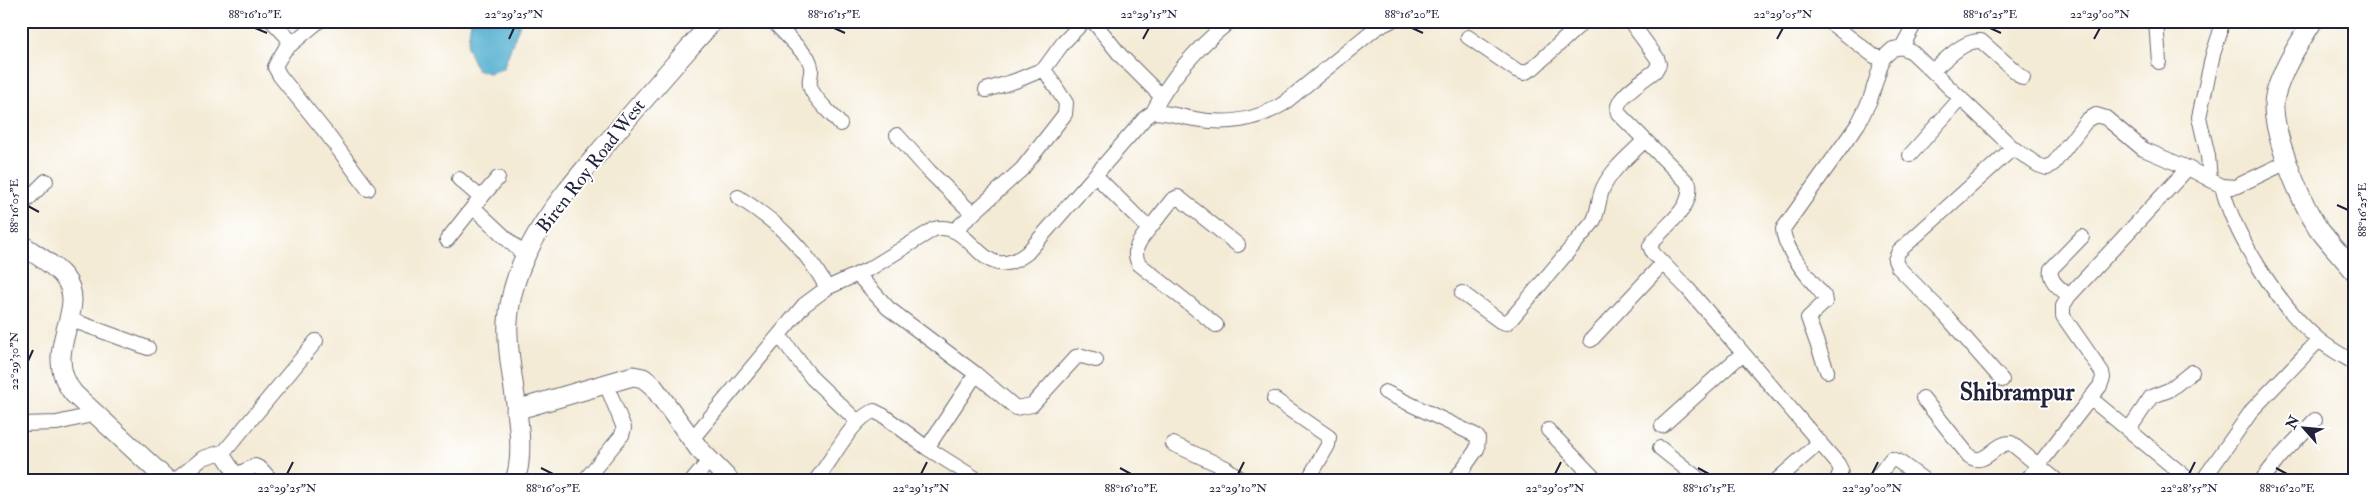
<svg xmlns="http://www.w3.org/2000/svg" width="2376" height="501" font-family="'IM FELL Double Pica',serif">
  <style>
    .water { fill: #52afd0; stroke: #3a6886 }
    .lines { fill: none; stroke-linecap: round; stroke-linejoin: round }
    .street-casing { stroke: #6c6871; stroke-width: 16 }
    .secondary-casing { stroke: #6c6871; stroke-width: 21 }
    .street { stroke: #fff; stroke-width: 14 }
    .secondary { stroke: #fff; stroke-width: 19 }
    .ticks { fill: none; stroke: #22223b; stroke-width: 2 }
    .labels { text-anchor: middle; dominant-baseline: central; stroke-width: 4; stroke-linejoin: round; paint-order: stroke }
    .street-label { font-size: 19px; fill: #22223b; stroke: #fff }
    .district-label { font-size: 24px; font-weight: bold; fill: #22223b; stroke: #fff }
    .neatline { fill: none; stroke: #22223b; stroke-width: 2 }
    .ticks-label { font-size: 12px; text-anchor: middle; fill: #22223b }
  </style>
  <rect width="100%" height="100%" fill="#fff"/>
  <filter id="ink" filterUnits="userSpaceOnUse"><feTurbulence type="fractalNoise" baseFrequency=".02" numOctaves="2"/><feDisplacementMap in="SourceGraphic" scale="10" xChannelSelector="R" yChannelSelector="G"/><feConvolveMatrix kernelMatrix="1 2 1 2 8 2 1 2 1" color-interpolation-filters="sRGB"/></filter>
  <filter id="wash" filterUnits="userSpaceOnUse"><feTurbulence type="fractalNoise" baseFrequency=".0096" numOctaves="4" result="noise"/><feDisplacementMap in="SourceGraphic" scale="20" xChannelSelector="R" yChannelSelector="G"/><feGaussianBlur stdDeviation="1.12" result="paint"/><feColorMatrix in="noise" values="0 0 0 0 0 0 0 0 0 0 0 0 0 0 0 0 0 1.4 0 .05"/><feComposite in="paint" operator="in"/></filter>
  <g filter="url(#wash)">
    <rect width="100%" height="100%" fill="#f4ebd6"/>
    <!-- water -->
    <path class="water" d="M471 21H521L503 69 489 73 477 70 467 47Z"/>
  </g>
  <g filter="url(#ink)">
    <g class="lines">
      <defs>
        <path id="street" d="M272 21 289 39C287 50 279 56 275 67L280 76 327 134 368 189
          M773 21 808 58C816 73 806 78 811 89 816 101 831 113 840 124
          M1093 21 1121 56 1161 96
          M1630 21 1657 58 1659 64 1655 71C1644 80 1613 98 1618 113L1689 184C1693 211 1663 225 1650 246L1653 253 1688 289 1838 464 1841 470 1837 480
          M1828 21 1874 56 1883 58 1893 49 1902 47 1912 52 2013 148 2038 165 2047 168 2054 163 2087 120 2096 115 2106 118 2143 149 2188 168 2222 186 2235 187 2287 162
          M2156 21 2159 62
          M1376 28 1391 21
          M1468 37 1516 70 1524 73 1533 68 1584 21
          M1902 47 1916 21
          M287 48 319 21
          M1933 70C1947 59 1963 40 1981 41L2023 78
          M986 90 1015 81 1044 69
          M1153 112C1171 76 1199 46 1230 21
          M897 135 929 171 973 214
          M1910 155 1961 98
          M1095 175 1149 229 1172 200 1178 197 1238 245
          M498 178 473 207 525 256
          M459 179 481 198
          M2210 180 2208 156 2199 117 2213 54 2220 33V21
          M2222 186C2233 234 2281 309 2319 340 2330 349 2343 356 2355 363
          M738 197C777 222 804 246 827 288
          M21 206 46 181
          M1149 229C1140 240 1131 250 1139 264L1216 325
          M955 230 1022 169 1065 114 1066 103 1044 69 1063 43 1084 21
          M447 240 473 207
          M858 275 888 308 976 374 927 448
          M1462 293 1500 321 1506 323 1512 318 1593 222C1599 211 1598 199 1603 188 1611 170 1631 154 1645 140
          M2069 296C2061 289 2048 281 2051 269L2082 237
          M69 319 148 348
          M779 335 812 378 858 422
          M1591 340 1663 263
          M1827 371 1808 318 1825 302 1824 296C1810 279 1784 250 1783 229L1858 124 1870 100 1883 58
          M976 374 1016 408 1032 405 1076 357 1082 356 1096 360
          M2002 380 1946 316 1898 267 1895 260 1899 251 2013 148
          M1385 392 1475 435 1478 438 1477 449 1455 480
          M1923 398 1969 456C1986 468 1994 442 2011 443L2056 480
          M2090 398 2189 480
          M1274 399 1329 437 1328 445 1308 480
          M21 424 57 423 96 414
          M1662 426 1742 354
          M2130 428 2151 397 2169 390 2192 372
          M1548 430 1596 480
          M692 439 804 305 827 288 871 268 934 229C975 219 980 289 1027 253L1145 118 1153 112C1167 112 1181 117 1195 119 1226 125 1257 120 1283 104L1376 28 1371 21
          M1173 444 1226 468 1242 480
          M1660 448 1700 480
          M222 453 235 473 238 474 255 466 261 469 271 480
          M176 480 203 458 225 451 316 341
          M585 480 622 435 624 428 606 384
          M693 480 709 461
          M816 480C832 461 852 418 874 411L884 416 927 448 978 480
          M1777 480 1820 442
          M1875 480 1891 459 1898 461 1924 480
          M2027 480 2100 386 2103 378 2102 372 2063 316V306L2069 296 2188 168
          M2203 480 2253 409 2319 340
          M2262 480 2279 458 2315 420"/>
        <path id="secondary" d="M2313 21C2298 45 2282 69 2275 96 2268 126 2301 202 2318 228 2329 243 2343 257 2355 272
          M21 244C34 254 54 264 64 277 91 310 38 350 74 394L167 480
          M516 410 633 376 643 378 652 385 699 449 729 480
          M515 480C530 440 505 368 508 322 512 251 562 196 606 144 641 102 677 62 713 21"/>
      </defs>
      <!-- street casing -->
      <use href="#street" class="street-casing"/>
      <!-- secondary casing -->
      <use href="#secondary" class="secondary-casing"/>
      <!-- street -->
      <use href="#street" class="street"/>
      <!-- secondary -->
      <use href="#secondary" class="secondary"/>
    </g>
  </g>
  <!-- ticks -->
  <path class="ticks" d="M255 28 267 33M834 28 845 33M1412 28 1423 33M1990 28 2001 33M509 39 514 28M1143 39 1149 28M1777 39 1783 28M2094 39 2100 28M2337 205 2348 210M28 206 39 212M28 361 33 350M541 468 553 474M1120 468 1131 474M1698 468 1709 474M2276 468 2287 474M287 474 293 462M921 474 927 462M1238 474 1244 462M1555 474 1561 462M1872 474 1878 462M2189 474 2195 462"/>
  <g class="labels">
    <!-- street labels -->
    <g class="street-label">
      <text transform="translate(591 166) rotate(-52)">Biren Roy Road West</text>
    </g>
    <!-- district labels -->
    <g class="district-label">
      <text x="2017" y="392">Shibrampur</text>
    </g>
  </g>
  <!-- margin -->
  <rect width="2376" height="501" fill="none" stroke="#fff" stroke-width="55"/>
  <!-- north arrow -->
  <g transform="translate(2304 428) rotate(297)" stroke="#ffffff" stroke-width="4" paint-order="stroke">
  <path d="M0-4L9 19L0 12L-9 19Z" fill="#22223b"/>
  <text y="-8" font-size="14" font-weight="bold" text-anchor="middle" fill="#22223b">N</text>
  </g>
  <rect x="28" y="28" width="2320" height="446" class="neatline"/>
  <g class="ticks-label">
    <text x="255" y="18">88°16'10"E</text>
    <text x="514" y="18">22°29'25"N</text>
    <text x="834" y="18">88°16'15"E</text>
    <text x="1149" y="18">22°29'15"N</text>
    <text x="1412" y="18">88°16'20"E</text>
    <text x="1783" y="18">22°29'05"N</text>
    <text x="1990" y="18">88°16'25"E</text>
    <text x="2100" y="18">22°29'00"N</text>
    <text transform="translate(14 206) rotate(-90)" y="4">88°16'05"E</text>
    <text transform="translate(2362 210) rotate(-90)" y="4">88°16'25"E</text>
    <text transform="translate(14 361) rotate(-90)" y="4">22°29'30"N</text>
    <text x="287" y="492">22°29'25"N</text>
    <text x="553" y="492">88°16'05"E</text>
    <text x="921" y="492">22°29'15"N</text>
    <text x="1131" y="492">88°16'10"E</text>
    <text x="1238" y="492">22°29'10"N</text>
    <text x="1555" y="492">22°29'05"N</text>
    <text x="1709" y="492">88°16'15"E</text>
    <text x="1872" y="492">22°29'00"N</text>
    <text x="2189" y="492">22°28'55"N</text>
    <text x="2287" y="492">88°16'20"E</text>
  </g>
</svg>
